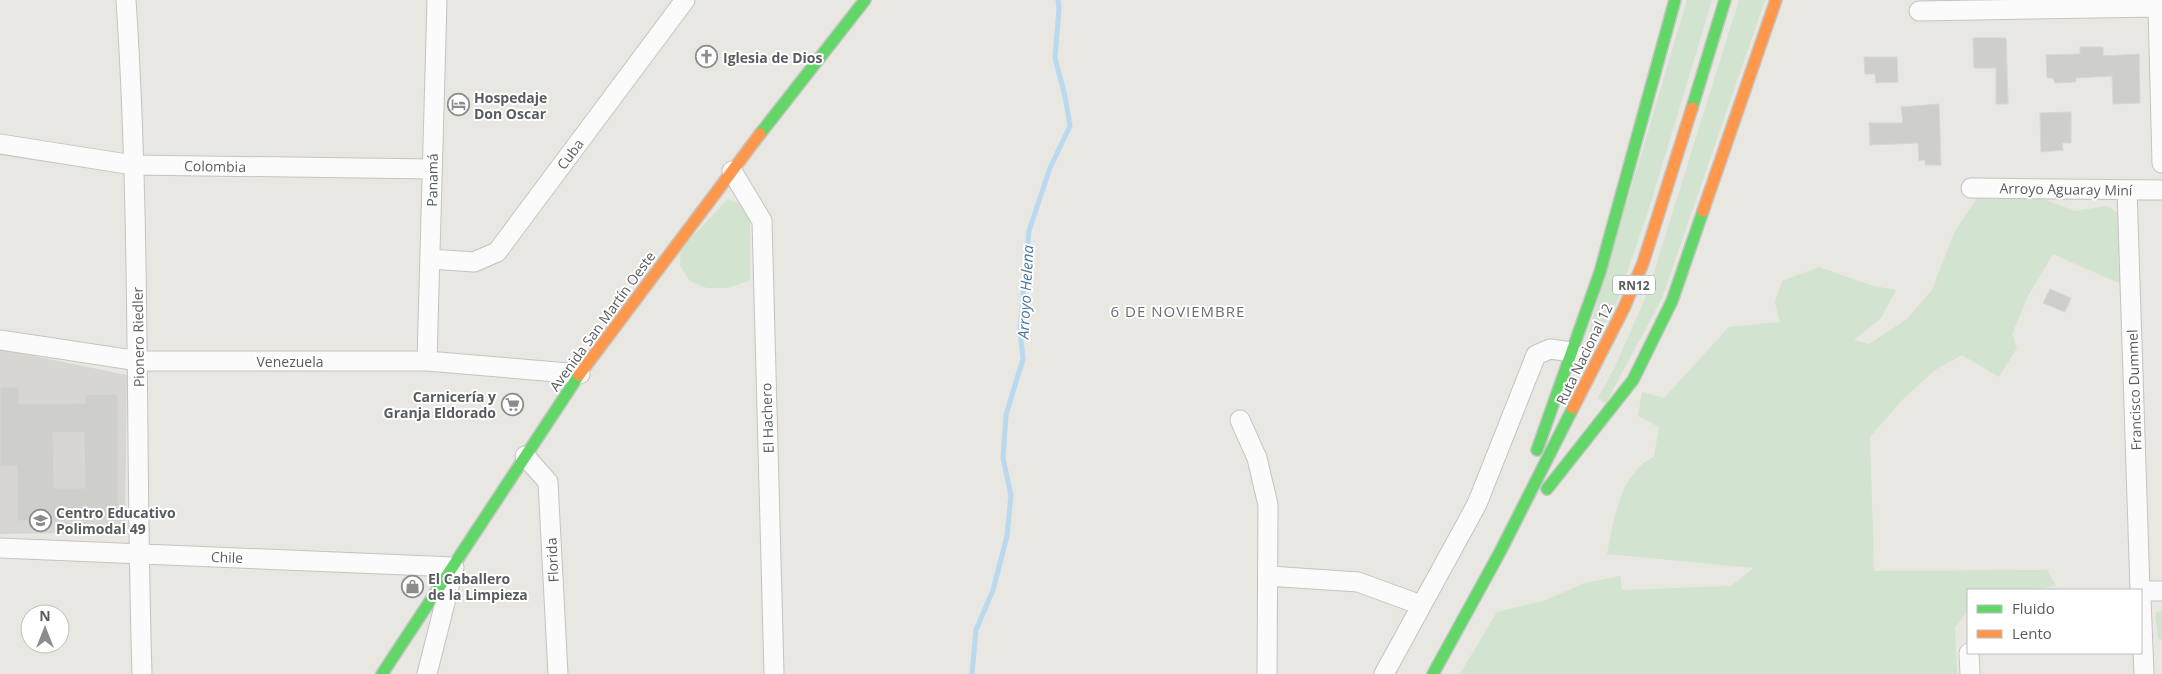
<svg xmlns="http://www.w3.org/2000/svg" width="2162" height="674" font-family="'Open Sans',sans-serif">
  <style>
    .education { fill: #d8d6d1 }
    .green { fill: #d2e3cf }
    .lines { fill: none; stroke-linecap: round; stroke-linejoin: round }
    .stream { stroke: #bad8ee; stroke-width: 5 }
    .building { fill: #cececb; stroke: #d7d6d2; fill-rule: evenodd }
    .street-casing { stroke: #c4c3c3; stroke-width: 21 }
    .fast-casing { stroke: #c4c5c4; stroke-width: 14 }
    .slow-casing { stroke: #c4c5c4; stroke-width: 14 }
    .street { stroke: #fcfbfb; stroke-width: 19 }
    .fast { stroke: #63d668; stroke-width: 11 }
    .slow { stroke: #ff974d; stroke-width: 11 }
    .labels { text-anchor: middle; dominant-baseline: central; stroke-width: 4; stroke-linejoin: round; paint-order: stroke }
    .shield { fill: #fff; stroke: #8b8d8f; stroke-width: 1 }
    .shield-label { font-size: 12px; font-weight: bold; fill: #595c5f }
    .poi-label { font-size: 14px; font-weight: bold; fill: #595c5f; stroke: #fff; text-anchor: start }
    .street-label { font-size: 14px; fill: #595c5f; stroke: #fff }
    .water-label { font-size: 15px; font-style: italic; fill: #4974a2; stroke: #fff }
    .neighbourhood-label { font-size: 15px; letter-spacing: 1px; fill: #6a6e71; stroke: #fff }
  </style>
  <rect width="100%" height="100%" fill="#e8e7e2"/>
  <!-- education -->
  <path class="education" d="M0 349 127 375 125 532 0 534Z"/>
  <!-- green -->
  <path class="green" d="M1687 0H1712L1651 202 1615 308 1579 364Z
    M1739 0H1765L1662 298 1606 403 1598 398 1614 369 1647 294Z
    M2013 188 2075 211 2107 206 2122 216 2118 262 2121 284 2053 254 2028 296 2012 334 2017 348 1999 377 1962 355 1935 370 1901 401 1870 437 1874 571 2047 570 2056 586 2020 590H1968V610L1955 628 1957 674H1460L1497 612 1546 600 1585 583 1620 576 1622 590 1731 586 1754 568 1607 554C1613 522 1621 471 1654 457L1659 427 1638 416 1642 392 1664 398 1729 327 1780 322 1775 302 1782 281 1819 267 1873 286 1896 290 1881 318 1854 340 1869 344 1907 319 1932 290 1955 231 1982 191Z
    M728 199 740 204 750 219V280L728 288H707L690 281 680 266 681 249Z
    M2162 611V640L2158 638 2155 613Z"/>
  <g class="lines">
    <!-- stream -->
    <path class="stream" d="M972 674 976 630 993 590 1007 536 1011 495 1003 458 1006 415 1023 359 1020 330 1029 231 1050 168 1070 126 1065 96 1055 58 1059 9 1058 0"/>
  </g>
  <!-- building -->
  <path class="building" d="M1973 38H2006L2008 104H1996V68H1974Z
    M2080 47H2103V56L2139 54 2140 103 2113 104 2112 76 2076 78V82L2055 83 2053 78H2047L2046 55 2080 54Z
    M1864 57H1897L1898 82 1876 83 1875 74H1865Z
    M1939 104 1941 165H1925V160L1919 161 1918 143 1870 145 1869 123H1903L1901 107Z
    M2071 112V143H2062L2063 150 2041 152 2040 113Z
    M2050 289 2071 298 2065 312 2043 303Z
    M0 387H19V404L85 403V395L118 394V519L17 521V466H0ZM84 432 85 488H54L53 433Z"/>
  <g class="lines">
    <defs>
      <path id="street" d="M126 0C141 224 135 449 142 674
        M2160 0 2158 7 2162 163
        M1919 11 2158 7
        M0 144 133 165 432 169
        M732 171 762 221 774 674
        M1971 188 2162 190
        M2127 190 2140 590
        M430 259 474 262 497 252 685 0
        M0 340 139 361H427L580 374
        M427 361 437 0
        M1240 420 1257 458 1268 505 1267 674
        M525 456 548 482 558 674
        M0 548 454 567 427 674
        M1268 576 1358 582 1421 605
        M2141 591H2162
        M2141 599 2144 674
        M1969 653 1970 674
        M1384 674 1477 504 1536 355 1550 349 1572 352"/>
      <path id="fast" d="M1692 108 1725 0
        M760 134 865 0
        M1537 450 1600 272 1675 0
        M1547 489 1633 380 1672 301 1703 211
        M382 674 579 375
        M1433 674 1500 552 1573 408"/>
      <path id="slow" d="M1703 211 1776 0
        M579 375 760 134
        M1573 408 1624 308 1643 263 1692 108"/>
    </defs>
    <!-- street casing -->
    <use href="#street" class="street-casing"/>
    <!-- fast casing -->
    <use href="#fast" class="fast-casing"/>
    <!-- slow casing -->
    <use href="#slow" class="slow-casing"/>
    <!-- street -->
    <use href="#street" class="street"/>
    <!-- fast -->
    <use href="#fast" class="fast"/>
    <!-- slow -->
    <use href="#slow" class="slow"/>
  </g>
  <!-- icons -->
  <defs>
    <symbol id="church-ring" viewBox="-11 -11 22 22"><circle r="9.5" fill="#fff" stroke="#8b8d8d" stroke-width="1.5"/><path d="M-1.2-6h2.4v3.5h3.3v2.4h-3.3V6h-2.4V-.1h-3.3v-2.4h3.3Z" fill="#8b8d8d"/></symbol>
    <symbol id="hotel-ring" viewBox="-11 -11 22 22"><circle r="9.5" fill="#fff" stroke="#8b8d8d" stroke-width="1.5"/><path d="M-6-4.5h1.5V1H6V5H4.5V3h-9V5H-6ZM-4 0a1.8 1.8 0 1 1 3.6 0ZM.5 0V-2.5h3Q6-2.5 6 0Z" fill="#8b8d8d"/></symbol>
    <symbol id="supermarket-ring" viewBox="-11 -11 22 22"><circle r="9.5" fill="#fff" stroke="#8b8d8d" stroke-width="1.5"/><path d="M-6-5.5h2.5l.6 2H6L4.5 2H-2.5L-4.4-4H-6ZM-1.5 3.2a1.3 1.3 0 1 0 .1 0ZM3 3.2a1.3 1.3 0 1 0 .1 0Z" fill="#8b8d8d"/></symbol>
    <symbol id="school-ring" viewBox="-11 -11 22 22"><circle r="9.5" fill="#fff" stroke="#8b8d8d" stroke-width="1.5"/><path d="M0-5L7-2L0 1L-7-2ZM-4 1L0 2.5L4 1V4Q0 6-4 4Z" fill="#8b8d8d"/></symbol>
    <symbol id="shop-ring" viewBox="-11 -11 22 22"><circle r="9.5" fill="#fff" stroke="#8b8d8d" stroke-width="1.5"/><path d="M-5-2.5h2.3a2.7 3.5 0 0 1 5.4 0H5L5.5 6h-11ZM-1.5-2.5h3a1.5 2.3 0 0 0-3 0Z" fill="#8b8d8d"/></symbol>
  </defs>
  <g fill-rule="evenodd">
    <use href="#church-ring" x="694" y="44" width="25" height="25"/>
    <use href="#hotel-ring" x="446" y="92" width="25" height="25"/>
    <use href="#supermarket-ring" x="500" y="392" width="25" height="25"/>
    <use href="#school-ring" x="28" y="508" width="25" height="25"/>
    <use href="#shop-ring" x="400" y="574" width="25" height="25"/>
  </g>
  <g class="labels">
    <!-- shield labels -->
    <rect class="shield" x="1613" y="275.5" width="42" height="19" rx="4"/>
    <g class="shield-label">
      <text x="1634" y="285">RN12</text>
    </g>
    <!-- poi labels -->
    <g class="poi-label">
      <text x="723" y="57">Iglesia de Dios</text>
      <text x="474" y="97">Hospedaje<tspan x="474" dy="16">Don Oscar</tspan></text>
      <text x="496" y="396" text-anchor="end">Carnicería y<tspan x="496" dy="16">Granja Eldorado</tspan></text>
      <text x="56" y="512">Centro Educativo<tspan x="56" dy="16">Polimodal 49</tspan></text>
      <text x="428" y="578">El Caballero<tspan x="428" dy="16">de la Limpieza</tspan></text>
    </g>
    <!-- street labels -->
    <g class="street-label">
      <text transform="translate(570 154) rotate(-53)">Cuba</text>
      <text transform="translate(215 166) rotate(1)">Colombia</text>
      <text transform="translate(432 180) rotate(-89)">Panamá</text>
      <text transform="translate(2066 189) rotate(1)">Arroyo Aguaray Miní</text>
      <text transform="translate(602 321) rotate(-54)">Avenida San Martín Oeste</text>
      <text transform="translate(138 337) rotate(-91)">Pionero Riedler</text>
      <text transform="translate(1584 354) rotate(-64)">Ruta Nacional 12</text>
      <text x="290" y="361">Venezuela</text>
      <text transform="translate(2134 390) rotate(-92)">Francisco Dummel</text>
      <text transform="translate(767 418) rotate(-92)">El Hachero</text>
      <text transform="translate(227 557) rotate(2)">Chile</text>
      <text transform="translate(552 560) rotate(-93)">Florida</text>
    </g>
    <!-- water labels -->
    <g class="water-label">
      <text transform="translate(1025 292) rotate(-87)">Arroyo Helena</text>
    </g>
    <!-- neighbourhood labels -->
    <g class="neighbourhood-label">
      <text x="1178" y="311">6 DE NOVIEMBRE</text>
    </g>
  </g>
  <!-- legend -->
  <rect x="1967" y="589" width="175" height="65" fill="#ffffff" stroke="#bdbebf"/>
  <rect x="1977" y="605" width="25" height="8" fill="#63d668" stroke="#bdbebf"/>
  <text x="2012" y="614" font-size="15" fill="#595c5f">Fluido</text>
  <rect x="1977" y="630" width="25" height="8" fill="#ff974d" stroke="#bdbebf"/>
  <text x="2012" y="639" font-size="15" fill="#595c5f">Lento</text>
  <!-- north arrow -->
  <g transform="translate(45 629)"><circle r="24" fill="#ffffff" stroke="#bdbebf"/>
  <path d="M0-4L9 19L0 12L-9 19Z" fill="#8b8d8d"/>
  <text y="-8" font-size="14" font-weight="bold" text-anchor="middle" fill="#595c5f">N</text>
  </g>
</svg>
